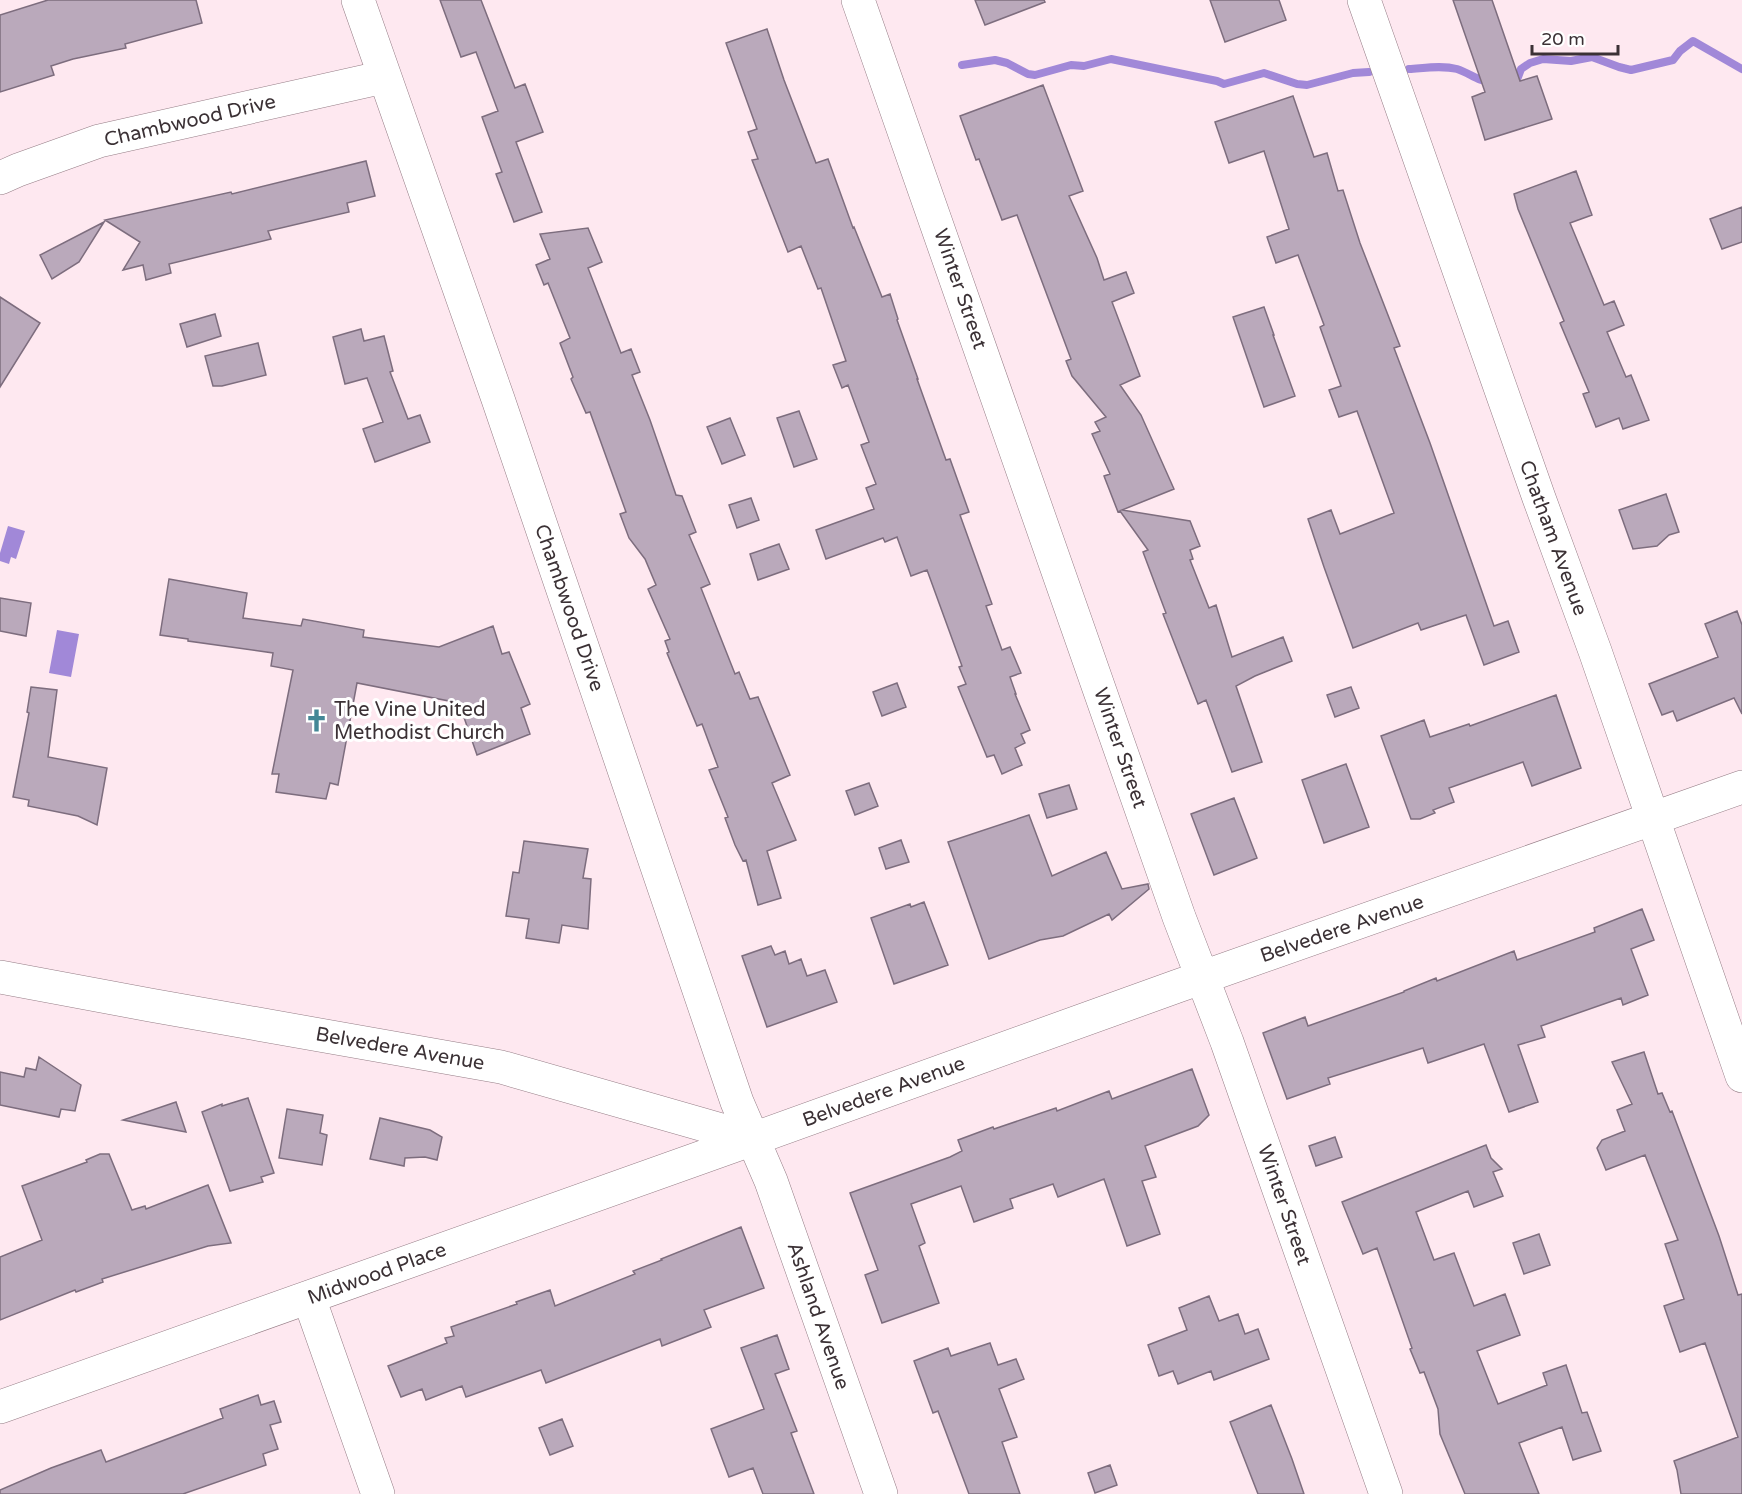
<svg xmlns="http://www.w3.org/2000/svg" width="1742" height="1494" font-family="'Varela Round',sans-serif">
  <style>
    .water { fill: #a188d8 }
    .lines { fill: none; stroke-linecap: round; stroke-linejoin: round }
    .stream { stroke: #a188d8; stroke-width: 8 }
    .building { fill: #baa9bb; stroke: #7d6d7e; stroke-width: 1.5 }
    .street-casing { stroke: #957d86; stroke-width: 34 }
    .street { stroke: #fff; stroke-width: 33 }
    .labels { text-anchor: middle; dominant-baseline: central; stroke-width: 6; stroke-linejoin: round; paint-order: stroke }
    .street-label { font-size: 20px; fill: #3b3135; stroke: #fff }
    .poi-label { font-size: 20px; fill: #3b3135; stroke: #fff; text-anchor: start }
  </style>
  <rect width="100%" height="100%" fill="#fee8f0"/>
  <!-- water -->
  <path class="water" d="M8 526 25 531 16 559 11 557 9 564 0 561V553Z
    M57 630 79 634 71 677 49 673Z"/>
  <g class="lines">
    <!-- stream -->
    <path class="stream" d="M962 65 995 60 1007 63 1028 74 1035 75 1071 65 1084 66 1111 59 1217 81 1224 84 1264 73 1297 84 1307 85 1353 73 1369 72
      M1409 69C1425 68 1442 65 1457 69 1470 73 1478 82 1492 82
      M1511 82 1518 77 1521 69 1530 63 1543 59 1571 61 1592 57 1619 67 1631 70 1673 60 1680 51 1693 41 1742 69"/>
  </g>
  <!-- building -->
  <path class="building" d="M48 0H196L202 23 125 44 126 48 73 59 51 66 54 75 0 92V15Z
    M440 0H481L515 88 525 84 543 132 516 142 542 212 514 222 496 174 502 172 482 117 498 111 476 52 461 57Z
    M975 0H1044L1045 2 985 25Z
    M1210 0H1279L1286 20 1225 42Z
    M1453 0H1492L1520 81 1537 76 1552 119 1485 140 1472 97 1485 92Z
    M767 29 784 80 816 163 828 159 853 228 854 227 882 297 890 294 898 319 897 320 918 379H917L946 460 950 459 969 512 960 515 992 604 986 606 1002 650 1010 647 1021 673 1010 677 1016 694H1015L1030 730 1021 734 1025 743 1015 748 1022 765 1002 774 994 755 987 757 958 687 966 684 959 667 962 666 927 570 911 576 897 537 885 542 883 538 826 559 816 530 874 509 866 488 876 484 861 445 869 442 848 385 842 388 833 365 846 361 821 288 818 289 801 246 788 252 752 160 758 159 748 132 757 129 726 43Z
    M1043 85 1083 191 1069 196 1097 258 1104 280 1126 272 1134 293 1112 302 1140 376 1120 385 1141 415 1174 489 1122 510 1190 521 1200 546 1190 550 1193 559 1190 560 1209 608 1216 605 1232 657 1283 637 1292 661 1255 676 1236 686 1262 762 1232 772 1206 700 1198 704 1163 614 1166 613 1143 552 1148 550 1120 511 1118 512 1104 476 1110 474 1092 434 1100 431 1095 422 1106 417 1072 376 1066 361 1071 359 1017 215 1002 220 979 159 976 160 960 116Z
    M1293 96 1314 157 1327 153 1338 191 1343 190 1360 243 1400 346 1394 348 1430 443 1494 626 1508 621 1519 652 1484 665 1466 615 1421 630 1418 623 1353 648 1324 567 1308 519 1331 510 1340 534 1394 513 1357 411 1339 417 1329 390 1341 386 1320 327 1324 325 1298 255 1276 263 1267 237 1289 229 1264 151 1229 163 1215 122Z
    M366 161 375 196 347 203 349 212 268 231 271 239 169 264 171 273 146 280 143 265 123 270 140 242 105 220 231 192 232 194Z
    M1576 171 1592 215 1570 223 1604 305 1614 301 1624 325 1607 332 1626 377 1631 375 1649 420 1623 429 1619 418 1596 427 1583 394 1589 392 1560 323 1564 321 1518 209 1514 194Z
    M1742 207V242L1722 249 1710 219Z
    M104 222 79 262 52 279 40 255Z
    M588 228 602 262 588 268 621 353 631 349 640 372 632 375 650 420 676 495 682 496 696 532 689 535 710 584 701 588 735 674 739 672 750 699 758 697 790 775 772 783 796 840 767 851 781 898 758 905 746 860 743 861 735 845 725 818 728 817 709 770 718 767 702 724 697 726 667 653 669 652 665 641 670 639 648 589 656 585 645 559 629 538 620 514 626 512 590 412 586 413 571 379 573 377 560 343 570 338 548 283 544 285 536 265 550 259 540 234Z
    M0 297 40 323 0 387Z
    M1264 307 1274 335H1273L1295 396 1264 407 1233 317Z
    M215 314 221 336 187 347 180 324Z
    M361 329 364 341 384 336 393 371 390 372 408 419 420 415 430 442 375 462 363 429 383 422 367 378 345 384 333 337Z
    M258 343 266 375 222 386H213L205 356Z
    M799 411 817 459 794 467 777 418Z
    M730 418 745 455 722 464 707 427Z
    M1666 494 1679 532 1669 535 1657 546 1633 549 1619 510Z
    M751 498 759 520 737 528 729 505Z
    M779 544 789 569 758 580 750 554Z
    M169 579 247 593 243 618 301 626 303 619 364 630 363 637 439 647 493 626 502 654 509 652 530 704 521 708 530 734 477 755 459 703 357 683 338 785 330 783 326 799 276 792 279 774H272L293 670 271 666 273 653 188 641V639L160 635Z
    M0 598 31 603 26 636 0 631Z
    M1737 611 1742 625V714L1734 698 1677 721 1673 711 1662 715 1649 684 1718 657 1705 624Z
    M897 683 906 707 882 716 873 692Z
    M31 687 57 690 48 757 107 768 97 825 78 816 28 806 29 800 13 797 29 713 27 712Z
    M1351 687 1359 708 1335 717 1327 695Z
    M1556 695 1581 768 1532 786 1523 762 1449 788 1454 802 1433 810 1435 813 1420 819H1411L1381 736 1424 720 1430 737 1469 724 1470 726Z
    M1346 764 1369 827 1324 843 1302 780Z
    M869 783 878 806 855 815 846 791Z
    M1069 785 1077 809 1047 818 1039 794Z
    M1234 798 1257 858 1214 875 1191 814Z
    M1029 815 1052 876 1106 852 1122 889 1148 884 1149 889 1112 920 1109 914 1063 936 1040 940 989 959 948 842Z
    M901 840 909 862 886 869 879 848Z
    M524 841 588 849 583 878 591 879 588 929 562 925 559 943 526 938 529 919 506 916 513 872 519 873Z
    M924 902 948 965 894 984 871 918 910 904 911 907Z
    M1642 909 1654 940 1631 949 1648 995 1623 1005 1621 998 1541 1026 1545 1037 1518 1045 1538 1102 1509 1112 1484 1044 1428 1063 1423 1048 1328 1078 1330 1084 1287 1099 1263 1033 1305 1017 1308 1026 1404 992V991L1436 978 1437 981 1514 951 1517 960 1595 932 1594 928Z
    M771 946 775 955 785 951 789 964 801 959 807 976 825 970 837 1002 767 1027 742 956Z
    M1644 1052 1658 1094 1662 1093 1670 1112 1672 1111 1719 1236 1738 1295 1742 1294V1494H1681L1677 1470 1674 1461 1738 1437 1705 1343 1680 1352 1664 1306 1684 1299 1665 1244 1678 1240 1645 1155 1606 1170 1597 1148 1602 1140 1625 1131 1617 1110 1632 1104 1612 1062Z
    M39 1057 81 1085 75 1111 61 1109 59 1117 0 1105V1072L24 1077 26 1068 36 1070Z
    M1192 1069 1209 1115 1198 1126 1145 1146 1156 1177 1142 1181 1160 1234 1127 1246 1104 1179 1058 1197 1053 1184 1010 1199 1013 1208 974 1222 961 1186 911 1204 925 1243 919 1246 939 1303 882 1323 865 1275 878 1270 850 1193 950 1157 962 1151 958 1140 993 1127 994 1129 1056 1108 1057 1111 1109 1091 1112 1099Z
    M248 1098 274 1173 261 1177 263 1182 230 1191 202 1112 222 1104V1106Z
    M176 1102 186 1132 123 1120Z
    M287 1109 323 1115 320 1133 327 1135 322 1165 279 1158Z
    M380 1118 430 1130 442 1137 437 1160 425 1157 405 1158 404 1166 370 1159Z
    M1335 1137 1342 1157 1316 1166 1309 1146Z
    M1486 1145 1491 1158 1502 1169 1493 1172 1503 1196 1474 1207 1468 1191 1416 1212 1434 1260 1454 1253 1474 1306 1505 1294 1520 1335 1477 1351 1498 1404 1547 1385 1543 1373 1566 1365 1582 1413 1587 1412 1601 1451 1573 1460 1562 1427 1519 1443 1539 1494H1465L1440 1434 1438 1409 1424 1372 1420 1373 1410 1349 1412 1348 1377 1248 1363 1254 1342 1202Z
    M100 1154H109L132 1210 145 1206 146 1209 208 1185 231 1243 208 1246 102 1279 103 1282 76 1292 75 1290 0 1320V1257L42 1240 22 1186 87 1162 86 1160Z
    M741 1227 764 1288 704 1310 711 1327 662 1346 660 1339 546 1383 541 1370 466 1397 462 1386 426 1400 422 1389 401 1397 388 1366 447 1343 445 1338 454 1336 451 1327 517 1304 516 1302 550 1290 555 1306 635 1274 633 1271 662 1260 661 1259Z
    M1539 1234 1550 1265 1524 1274 1513 1243Z
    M1209 1296 1219 1321 1238 1314 1245 1334 1258 1329 1269 1359 1214 1380 1211 1371 1178 1384 1173 1371 1159 1376 1148 1345 1187 1330 1179 1308Z
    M777 1335 789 1369 775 1374 797 1431 791 1433 814 1494H763L753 1468 729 1477 711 1429 764 1409 741 1348Z
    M990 1343 998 1365 1016 1359 1024 1379 999 1389 1017 1437 1002 1442 1020 1494H969L938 1411 933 1413 914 1361 948 1348 951 1356Z
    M258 1395 261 1405 274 1401 281 1422 270 1425 278 1449 263 1454 266 1465 183 1494H0V1490L51 1468 101 1450 106 1462 223 1418 220 1409Z
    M1271 1405 1292 1459 1304 1494H1258L1230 1422Z
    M562 1419 573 1446 550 1455 539 1428Z
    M1110 1465 1117 1485 1095 1493 1088 1473Z"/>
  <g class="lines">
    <defs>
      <path id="street" d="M358 0 498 399 737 1102 771 1181 881 1494
        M858 0 1179 917 1227 1042 1386 1494
        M1364 0 1539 498 1595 651 1742 1076
        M0 178 18 170 99 141 384 77
        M0 977 150 1005 501 1067 753 1139 1175 987 1742 787
        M309 1298 378 1494
        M0 1407 753 1139"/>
    </defs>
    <!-- street casing -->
    <use href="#street" class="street-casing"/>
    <!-- street -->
    <use href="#street" class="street"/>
  </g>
  <!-- icons -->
  <defs>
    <symbol id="church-bare" viewBox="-9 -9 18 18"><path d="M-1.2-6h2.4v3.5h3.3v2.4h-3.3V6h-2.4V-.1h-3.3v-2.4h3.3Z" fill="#448796" stroke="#fff" stroke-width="2.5" paint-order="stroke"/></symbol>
  </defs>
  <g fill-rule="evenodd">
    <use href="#church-bare" x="300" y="704" width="33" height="33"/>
  </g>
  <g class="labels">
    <!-- street labels -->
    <g class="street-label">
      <text transform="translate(190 121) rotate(-13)">Chambwood Drive</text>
      <text transform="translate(960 289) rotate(71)">Winter Street</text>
      <text transform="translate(1553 538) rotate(70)">Chatham Avenue</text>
      <text transform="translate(569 608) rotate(71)">Chambwood Drive</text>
      <text transform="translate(1120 748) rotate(71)">Winter Street</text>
      <text transform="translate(1342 929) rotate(-19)">Belvedere Avenue</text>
      <text transform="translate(400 1049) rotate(10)">Belvedere Avenue</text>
      <text transform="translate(884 1092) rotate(-20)">Belvedere Avenue</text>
      <text transform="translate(1284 1205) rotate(71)">Winter Street</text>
      <text transform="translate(377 1274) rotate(-20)">Midwood Place</text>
      <text transform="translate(818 1316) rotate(71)">Ashland Avenue</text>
    </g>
    <!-- poi labels -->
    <g class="poi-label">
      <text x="334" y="710">The Vine United<tspan x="334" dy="23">Methodist Church</tspan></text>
    </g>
  </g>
  <!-- scale -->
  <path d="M1532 45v9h86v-9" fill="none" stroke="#3b3135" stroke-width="3"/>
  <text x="1541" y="45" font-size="18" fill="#3b3135" stroke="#ffffff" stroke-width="4.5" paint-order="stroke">20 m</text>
</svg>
